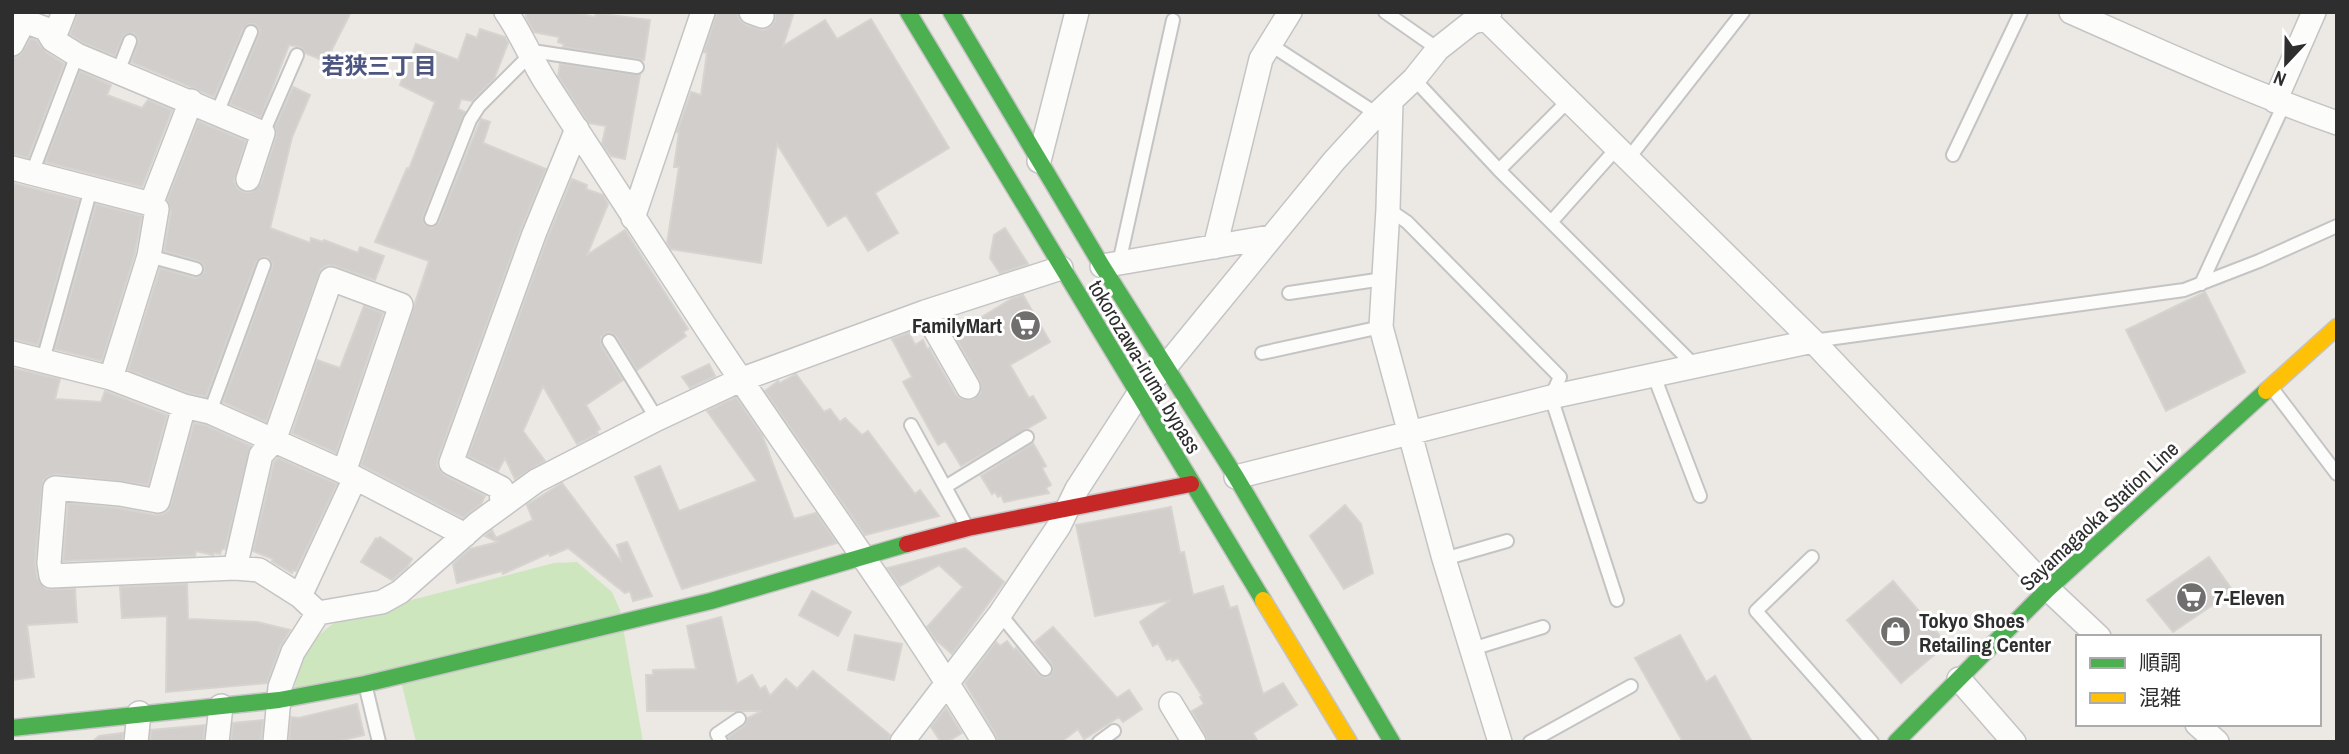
<svg xmlns="http://www.w3.org/2000/svg" width="2349" height="754" font-family="'Archivo Narrow','Noto Sans JP',sans-serif">
  <style>
    .green { fill: #cee6be }
    .building { fill: #d1cecb; stroke: #d7d4d0; stroke-width: 2 }
    .lines { fill: none; stroke-linecap: round; stroke-linejoin: round }
    .lane-casing { stroke: #c5c4c5; stroke-width: 16 }
    .street-casing { stroke: #c5c4c5; stroke-width: 26 }
    .fast-casing { stroke: #c5c4c5; stroke-width: 19 }
    .slow-casing { stroke: #c5c4c5; stroke-width: 19 }
    .jam-casing { stroke: #c5c4c5; stroke-width: 19 }
    .lane { stroke: #fcfcfb; stroke-width: 12 }
    .street { stroke: #fcfcfb; stroke-width: 23 }
    .fast { stroke: #4caf50; stroke-width: 16 }
    .slow { stroke: #ffc107; stroke-width: 16 }
    .jam { stroke: #c62828; stroke-width: 16 }
    .labels { text-anchor: middle; dominant-baseline: central; stroke-width: 6; stroke-linejoin: round; paint-order: stroke }
    .poi-label { font-size: 21px; font-weight: bold; fill: #2e2e2e; stroke: #fff; text-anchor: start }
    .street-label { font-size: 21px; fill: #2e2e2e; stroke: #fff }
    .neighbourhood-label { font-size: 23px; font-weight: bold; fill: #4d5680; stroke: #fff }
  </style>
  <rect width="100%" height="100%" fill="#ece8e4"/>
  <!-- green -->
  <path class="green" d="M577 562 612 592 620 610 643 742H416L398 669 294 689C305 653 308 639 342 618L554 563Z"/>
  <!-- building -->
  <path class="building" d="M78 12H351L327 59 324 58 322 60 305 53 301 47 289 45 261 117 230 104 259 35 260 30 255 24H249L243 29 214 97 131 62 139 40 134 33 124 35 115 56 83 43 70 34Z
    M526 12H571L595 17 596 13 650 20 644 60 563 47 564 44 558 42 559 37 534 32 526 17Z
    M717 12H737L740 20 746 25 764 30 770 27 775 21V12H794L783 46 825 20 837 39 871 19 949 148 875 193 898 233 868 251 846 215 828 226 777 144 761 263 671 249 667 243 679 167H674L679 132H677L691 92 701 95 707 53 704 52Z
    M480 29 505 37 508 43 494 79 472 101 461 99 458 109 465 112 423 216 424 224 432 228 439 222 481 119 490 122 483 143 546 169 521 229 438 458 437 466 444 475 485 496 481 504 463 518 361 465 429 261 375 242 407 168 409 169 435 102 400 85 416 44 458 60 467 34 477 38Z
    M31 38 37 41 46 52 64 64 28 158 12 154V58L20 55Z
    M560 64 640 75 625 159 611 156 602 144 606 126 589 123 586 119 558 76Z
    M80 71 111 85 107 95 142 108 148 100 172 110 142 187 45 162Z
    M293 87 310 95 292 137 270 228 310 243 311 238 323 242 324 240 358 253 360 247 384 256 375 280 335 266 328 265 321 269 266 422 223 402 272 268V263L268 257H262L256 262 206 397 188 393 128 370 160 268 194 278 199 277 204 272V266L199 261 164 251 171 211 167 200 198 121 246 141 234 181 238 189 244 192H252L261 183 276 137 275 127Z
    M572 179 587 185 586 189 603 195 608 204 587 255 625 230 688 329 683 332 686 336 637 370 616 336 609 332 604 334 601 337V345L623 380 586 405 600 429 597 431 598 434 577 444 543 386 523 431 545 461 515 479 505 458 498 471 468 456 547 239Z
    M12 183 79 200 38 345 12 339Z
    M96 204 142 216 135 253 102 361 55 349Z
    M1005 228 1028 264 1000 273 990 258 994 235Z
    M2205 292 2245 372 2166 411 2126 330Z
    M1023 295 1050 342 1010 365 1029 398 1033 396 1046 418 961 466 947 443 945 441 938 445 903 382 912 377 892 339 909 333 915 345 923 340 927 349 929 348 956 395 962 399H974L980 393V381L954 334 1013 298Z
    M364 306 383 313 336 453 292 433 317 360 340 368Z
    M709 364 715 376 690 388 682 377Z
    M12 368 60 379 55 399 101 402 105 391 167 415 148 485 56 474 49 476 43 481 35 562 37 578 46 589H75L77 622 27 625 34 677 12 680Z
    M796 374 824 412 830 409 840 422 845 418 862 435 868 431 915 494 920 490 939 516 865 535 765 391 778 381 780 383Z
    M736 397 762 435 794 519 816 513 837 543 682 589 635 477 660 466 679 511 757 481 707 411Z
    M194 423 206 425 251 446 225 549H222L220 554 214 553 213 555 196 551 195 556 63 561 68 503 118 508 155 515 163 514 169 510Z
    M1033 443 1046 466 1042 468 1051 485 1046 488 1049 493 1004 502 1001 495 998 497 995 492 992 494 981 476Z
    M278 458 337 484 296 571 293 570 292 573 272 561 273 559 253 551 274 462Z
    M562 483 622 563 617 545 627 542 652 596 633 601 630 591 625 593 568 548 550 556 549 553 503 574 502 571 457 583 453 564 470 549 498 542 485 536 492 530 496 538 533 520 527 505Z
    M1345 505 1361 524 1373 573 1344 589 1310 536Z
    M1171 507 1180 553 1184 552 1193 595 1223 586 1230 608 1237 606 1263 694 1283 683 1297 705 1253 733 1258 742H1209L1192 711 1204 704 1200 697 1202 696 1178 658 1172 661 1171 658 1167 660 1158 643 1153 646 1140 622 1171 600 1095 616 1076 525Z
    M380 537 412 559 407 567 392 580 361 562 376 538 378 539Z
    M965 548 1004 582 952 654 935 639 927 627 963 587 939 565 900 586 887 568Z
    M2209 557 2233 591 2173 632 2147 600Z
    M1893 581 1947 644 1901 683 1847 620Z
    M187 584 188 619 257 622 290 630 280 647 267 683 166 692 167 616 122 618 120 587Z
    M812 591 851 612 838 636 799 615Z
    M721 617 737 684 752 675 760 689 765 686 770 696 786 679 797 689 813 671 890 735 888 742H730L728 737 744 726 748 718 762 711H647L646 675H653V670L696 669 687 626Z
    M1053 627 1117 698 1129 690 1142 709 1123 722 1119 717 1084 739 1078 729 1061 742H998L996 735 965 683 996 642 1000 646 1007 641 1014 650 1016 648 1039 675 1046 678 1050 676 1053 671 1052 664 1035 642Z
    M855 635 902 644 894 680 848 670Z
    M1680 635 1706 682 1715 676 1752 742H1683L1635 658Z
    M357 704 364 735 335 742H289L291 717 299 718Z
    M946 708 962 733 947 742H941L931 727Z
    M263 720 261 742H231L233 723Z
    M205 725 203 742H150L151 730Z
    M123 733 122 742H92L99 736Z"/>
  <g class="lines">
    <defs>
      <path id="lane" d="M1385 12 1438 49
        M1271 45 1377 114
        M526 50 637 67
        M118 72 130 41
        M1414 79 1499 170 1696 367
        M217 113 251 32
        M263 133 297 55
        M1953 155 2021 12
        M1628 159 1743 12
        M1499 170 1568 101
        M32 173 77 55
        M1388 209 1407 222 1560 377 1551 397 1617 600
        M431 219 470 120 479 106 529 56
        M1552 221 1617 148
        M149 256 196 269
        M1119 263 1173 20
        M2201 284 2284 104
        M1289 293 1383 279
        M609 341 657 419
        M1813 341 2184 290 2259 261 2337 226
        M1262 353 1381 327
        M43 360 91 189
        M1654 376 1700 496
        M2271 387 2337 474
        M210 412 264 265
        M911 425 967 527
        M945 487 1027 437
        M1812 557 1756 611 1872 742
        M1444 559 1507 541
        M1000 614 1045 669
        M1472 649 1543 627
        M365 684 379 742
        M721 742 717 734 739 719
        M1099 742 1114 731
        M1530 742 1631 686"/>
      <path id="street" d="M506 12C521 33 531 59 545 81 597 161 649 241 701 320 794 462 896 597 984 742
        M751 12 762 16
        M1479 12 1813 341 2048 589 2099 637
        M2071 12C2159 51 2246 91 2337 123
        M24 21 46 29 53 40 77 55 263 133 248 179
        M53 40 64 12
        M12 44 24 21V12
        M1391 101 1388 209 1381 327 1444 559 1500 742
        M2275 101 2314 12
        M1039 161 1077 12
        M12 168 151 204 157 209 149 256 111 378
        M151 204 191 101
        M633 218 703 12
        M1215 247 1261 59 1290 12
        M1102 266 1270 237
        M925 312 968 387
        M12 353 111 378 184 406 210 412 344 472 465 535
        M184 406 158 501 120 494 55 488 49 563 51 576 235 568 259 570 300 596 318 613
        M1236 477 1551 397 1813 341
        M502 505 501 488 451 463 534 234 577 129
        M235 568 261 455 274 441 331 279 401 305 344 472
        M300 596 355 478
        M1959 679 2014 742
        M1171 704 1194 742
        M2197 724 2217 742
        M136 742 139 713
        M217 742 221 706
        M275 742 280 687 293 652 318 613 382 602 400 592 477 524 536 481 657 419 740 380 925 312 1061 268
        M902 742 1000 614 1059 526 1077 489 1138 395 1167 365 1334 161 1377 114 1414 79 1438 49 1471 23 1485 18 1490 12"/>
      <path id="fast" d="M908 12 1263 600
        M951 12 1102 266 1236 477 1392 742
        M12 728 279 700 365 684 711 601 907 544
        M1896 742 2048 589 2266 391"/>
      <path id="slow" d="M2266 391 2337 327
        M1263 600 1349 742"/>
      <path id="jam" d="M907 544 968 528 1191 484"/>
    </defs>
    <!-- lane casing -->
    <use href="#lane" class="lane-casing"/>
    <!-- street casing -->
    <use href="#street" class="street-casing"/>
    <!-- fast casing -->
    <use href="#fast" class="fast-casing"/>
    <!-- slow casing -->
    <use href="#slow" class="slow-casing"/>
    <!-- jam casing -->
    <use href="#jam" class="jam-casing"/>
    <!-- lane -->
    <use href="#lane" class="lane"/>
    <!-- street -->
    <use href="#street" class="street"/>
    <!-- fast -->
    <use href="#fast" class="fast"/>
    <!-- slow -->
    <use href="#slow" class="slow"/>
    <!-- jam -->
    <use href="#jam" class="jam"/>
  </g>
  <!-- icons -->
  <defs>
    <symbol id="supermarket-disc" viewBox="-11 -11 22 22"><circle r="9.5" fill="#706f6e" stroke="#fff"/><path d="M-6-5.5h2.5l.6 2H6L4.5 2H-2.5L-4.4-4H-6ZM-1.5 3.2a1.3 1.3 0 1 0 .1 0ZM3 3.2a1.3 1.3 0 1 0 .1 0Z" fill="#fff"/></symbol>
    <symbol id="shop-disc" viewBox="-11 -11 22 22"><circle r="9.5" fill="#706f6e" stroke="#fff"/><path d="M-5-2.5h2.3a2.7 3.5 0 0 1 5.4 0H5L5.5 6h-11ZM-1.5-2.5h3a1.5 2.3 0 0 0-3 0Z" fill="#fff"/></symbol>
  </defs>
  <g fill-rule="evenodd">
    <use href="#supermarket-disc" x="1008" y="308" width="35" height="35"/>
    <use href="#supermarket-disc" x="2174" y="580" width="35" height="35"/>
    <use href="#shop-disc" x="1878" y="614" width="35" height="35"/>
  </g>
  <g class="labels">
    <!-- poi labels -->
    <g class="poi-label">
      <text x="1002" y="325" text-anchor="end">FamilyMart</text>
      <text x="2214" y="597">7-Eleven</text>
      <text x="1919" y="620">Tokyo Shoes<tspan x="1919" dy="24">Retailing Center</tspan></text>
    </g>
    <!-- street labels -->
    <g class="street-label">
      <text transform="translate(1145 367) rotate(59)">tokorozawa-iruma bypass</text>
      <text transform="translate(2099 516) rotate(-43)">Sayamagaoka Station Line</text>
    </g>
    <!-- neighbourhood labels -->
    <g class="neighbourhood-label">
      <text x="379" y="65">若狭三丁目</text>
    </g>
  </g>
  <!-- border -->
  <rect width="2349" height="754" fill="none" stroke="#2e2e2e" stroke-width="28"/>
  <!-- legend -->
  <rect x="2076" y="635" width="245" height="91" fill="#ffffff" stroke="#ababab" stroke-width="2"/>
  <rect x="2090" y="658" width="35" height="10" fill="#4caf50" stroke="#ababab" stroke-width="2"/>
  <text x="2139" y="670" font-size="21" fill="#2e2e2e">順調</text>
  <rect x="2090" y="693" width="35" height="10" fill="#ffc107" stroke="#ababab" stroke-width="2"/>
  <text x="2139" y="705" font-size="21" fill="#2e2e2e">混雑</text>
  <!-- north arrow -->
  <g transform="translate(2286 63) rotate(202)" stroke="#ffffff" stroke-width="5" paint-order="stroke">
  <path d="M0-5L12 26L0 18L-12 26Z" fill="#2e2e2e"/>
  <text y="-10" font-size="19" font-weight="bold" text-anchor="middle" fill="#2e2e2e">N</text>
  </g>
</svg>
